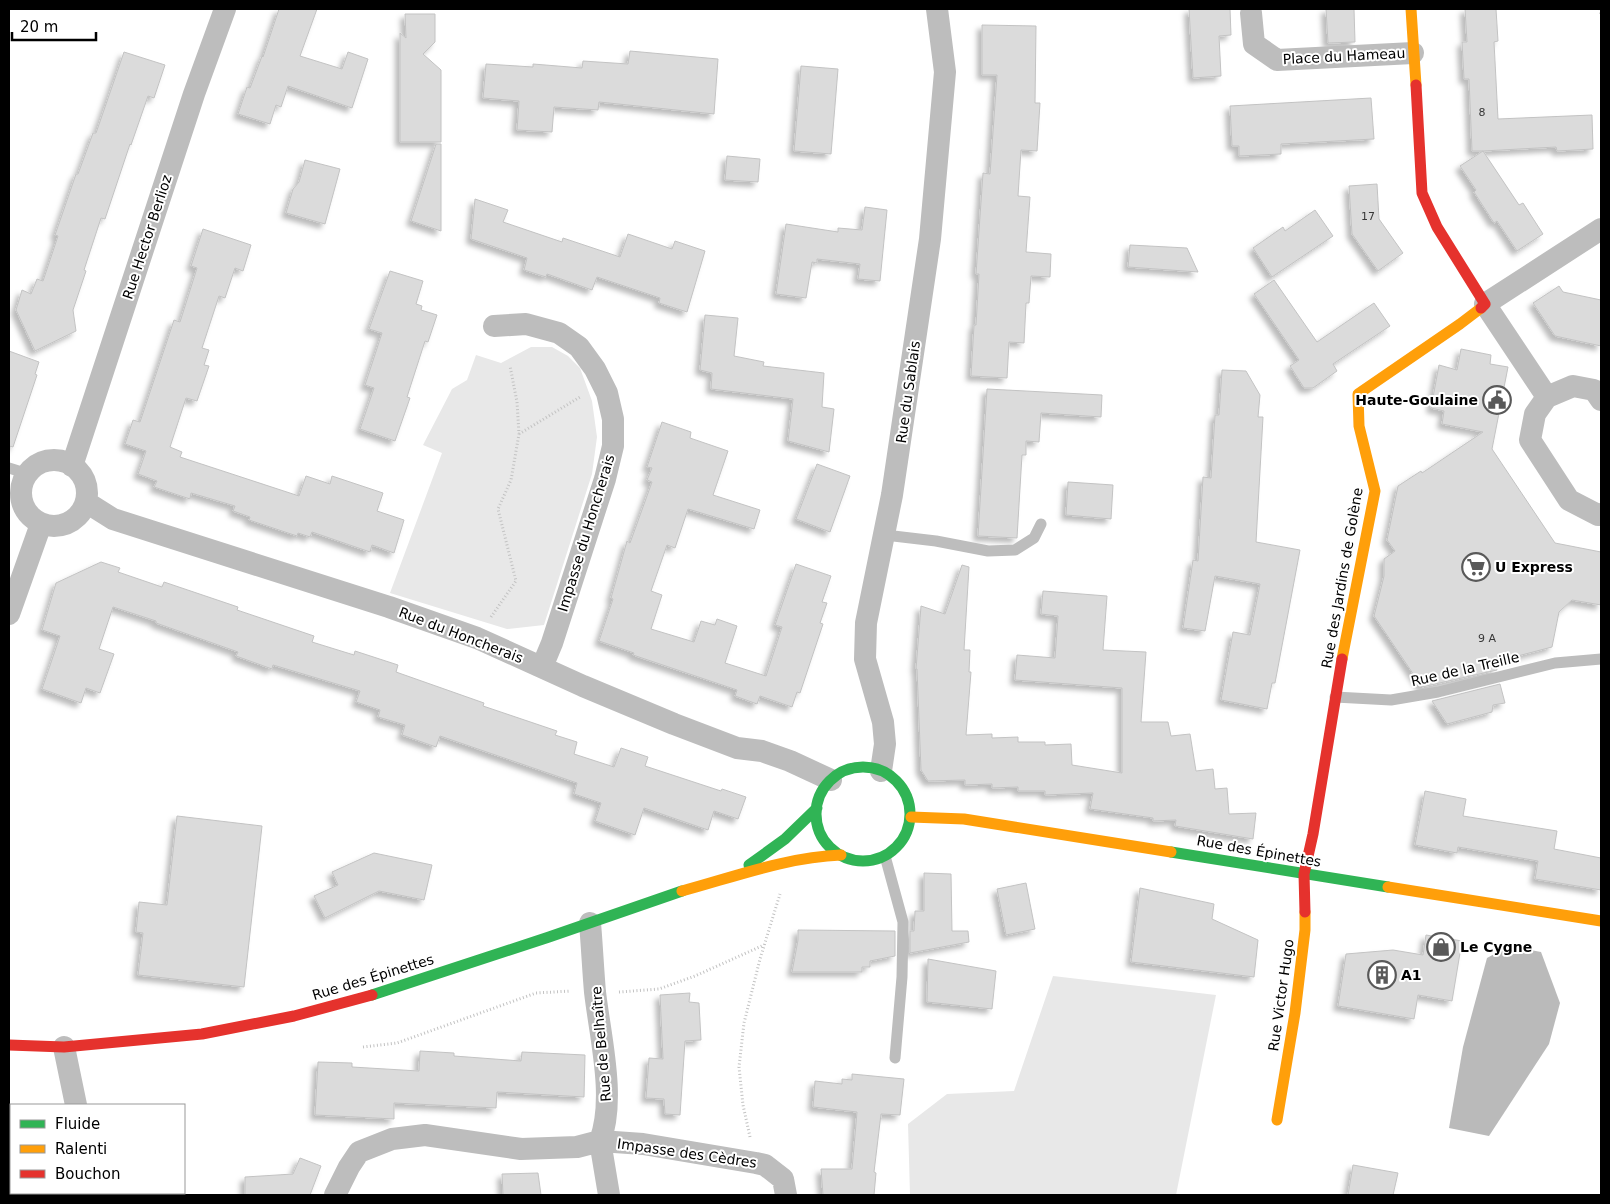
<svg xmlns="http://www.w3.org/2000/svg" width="1610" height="1204" font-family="'DejaVu Sans',sans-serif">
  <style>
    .green { fill: #e8e8e8 }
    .water { fill: #bababa }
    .building { fill: #dbdbdb; stroke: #c3c3c3; filter: url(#shadow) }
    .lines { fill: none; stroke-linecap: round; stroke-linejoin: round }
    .path { stroke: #c2c2c2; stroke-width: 3; stroke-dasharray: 1 2.5; stroke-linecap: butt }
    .lane { stroke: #bdbdbd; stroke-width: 11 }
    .street { stroke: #bdbdbd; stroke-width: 22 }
    .fast { stroke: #30b455; stroke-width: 11 }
    .slow { stroke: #ff9f0a; stroke-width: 11 }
    .jam { stroke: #e5322d; stroke-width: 11 }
    .labels { text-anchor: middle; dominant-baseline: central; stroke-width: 4; stroke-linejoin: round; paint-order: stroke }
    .number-label { font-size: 11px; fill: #373737 }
    .street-label { font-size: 14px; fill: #000; stroke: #fff }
    .poi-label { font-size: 14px; font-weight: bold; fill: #000; stroke: #fff; text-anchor: start }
  </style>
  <defs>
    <filter id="shadow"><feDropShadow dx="-4.5" dy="4.5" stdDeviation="2.5" flood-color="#0004"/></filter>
  </defs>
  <rect width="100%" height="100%" fill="#fff"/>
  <!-- green -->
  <path class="green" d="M531 347H552L568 356 580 368 592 401 597 437 592 474 544 625 507 629 390 593 442 453 423 445 452 389 467 380 476 355 501 363Z
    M1053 976 1216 995 1176 1195H910L908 1124 947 1094 1014 1091Z"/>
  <!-- water -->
  <path class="water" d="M1509 946 1541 952 1560 1003 1549 1044 1489 1136 1449 1128 1463 1047 1487 958Z"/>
  <!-- building -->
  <path class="building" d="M279 9H317L300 56 342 69 348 52 368 59 352 108 288 86 281 107 276 105 270 124 238 114 247 87 250 88 262 56 263 57Z
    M1189 9H1230L1231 35 1219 36 1221 76 1193 78Z
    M1326 9H1354L1355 42 1328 43Z
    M1465 9H1496L1498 41 1494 42 1498 119 1592 115 1593 149 1557 151 1556 147 1483 151 1519 205 1523 203 1543 234 1517 251 1497 221 1494 223 1474 192 1476 190 1460 166 1483 151H1472L1469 79H1464L1462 42H1467Z
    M405 14H435V42L423 54 441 70V142H400V33L406 38Z
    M982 25 1036 26 1035 103H1040L1037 151 1021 150 1018 196 1030 197 1026 252 1051 254 1050 277 1031 276 1029 303H1026L1024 343 1009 342 1007 378 971 376 974 325H976L979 274H976L983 173 990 174 997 75H982Z
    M630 51 718 59 714 114 599 102 598 110 554 107 552 132 517 130 519 101 483 98 486 64 533 67V64L582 68 583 61 628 64Z
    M124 52 165 65 154 98 148 96 131 145 130 144 105 219 101 218 84 270 86 271 73 310 76 331 35 351 16 310 22 290 31 294 37 279 43 281 58 236 55 235 76 174H78L93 133H96Z
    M801 66 838 69 831 154 794 151Z
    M1371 98 1374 139 1281 144V154L1239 156V146H1232L1230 106Z
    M436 144H441V231L411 221Z
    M727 156 760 159 758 182 725 180Z
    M305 160 340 169 325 224 286 213 293 189 299 182Z
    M1377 184 1379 219 1403 253 1378 271 1352 234 1349 186Z
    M475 199 508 210 503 222 562 242 563 238 620 257 628 234 672 249 675 241 705 251 687 312 659 303 660 298 597 277 592 290 547 274 546 277 524 270 527 258 471 239Z
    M865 207 887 210 880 281 858 279 860 264 817 259V263L812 262 806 298 776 294 786 224 838 232V228L862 230Z
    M1315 210 1333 236 1272 277 1253 248 1283 227 1285 231Z
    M203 229 251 245 243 271 235 268 225 298 219 296 202 348 209 350 204 365 209 366 197 401 186 398 170 447 182 452 180 457 299 496 306 476 330 484 332 476 383 493 377 511 404 520 394 553 372 545 370 552 312 532 310 537 298 533 297 536 249 520 250 517 233 511 235 506 191 493 190 499 154 487 157 481 138 474 146 451 125 444 133 420 140 422 174 320 180 322 197 268 191 266Z
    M1130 245 1187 248 1198 272 1128 267Z
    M390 271 423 281 416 304 422 306 421 310 437 315 428 342 425 341 407 397 410 398 395 441 360 429 374 388 365 385 382 333 369 329Z
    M1274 280 1317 342 1374 303 1390 326 1333 364 1337 371 1313 388H1304L1290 366 1299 360 1254 294Z
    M1559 286 1563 292 1601 300V346L1555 336 1533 303Z
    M705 315 738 318 734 356 764 362 763 366 824 373 822 407 834 409 829 452 788 441 793 399 711 389 712 373 700 370Z
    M1461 349 1491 355 1490 364 1508 367 1492 449 1555 543 1601 552V605L1572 600 1559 612 1552 647 1495 662 1497 670 1422 687 1374 616 1384 576V559L1395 551 1387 540 1398 486 1421 471 1422 473 1483 432 1442 424 1444 411 1431 408 1439 365 1457 370Z
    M9 351 39 362 35 374 37 375 13 447 9 446Z
    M1222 370 1246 371 1260 395 1258 417H1263L1256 542 1300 550 1275 683H1272L1267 709 1221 700 1233 632 1250 635 1260 584 1215 576 1205 631 1183 628 1193 560 1198 561 1203 477 1211 478 1215 415H1219Z
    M987 389 1102 395 1101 417 1041 413 1039 442 1026 441V455H1022L1017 538 978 536Z
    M662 422 691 432 690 438 728 451 713 495 760 510 754 529 688 509 675 548 667 545 651 591 662 595 651 629 694 642 701 621 715 625 717 619 737 626 725 663 766 676 782 627 775 625 796 564 831 576 822 602 827 603 820 623 823 624 800 693 797 692 792 707 760 696 757 704 735 696 737 690 633 655 634 653 599 641 613 599 611 598 627 541 630 543 652 482 647 480 652 468 647 467Z
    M817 464 850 476 830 532 796 519Z
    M1068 482 1113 485 1111 519 1066 515Z
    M101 562 120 568 118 572 162 587 164 582 238 607 237 610 314 636 312 642 354 655 355 651 398 665 396 672 484 703 483 706 557 731 555 735 577 742 574 754 614 767 621 748 648 757 645 766 721 791 722 789 746 797 738 819 714 811 708 830 644 808 635 835 595 821 601 803 574 794 577 783 440 736 436 747 402 735 405 725 378 717 380 710 356 702 360 691 273 665 272 669 236 656 238 652 156 623V621L113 607 99 649 114 654 100 693 86 688 81 703 42 689 60 636 42 630 56 583Z
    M962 565 969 567 964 650H970L969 672H971L966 735 992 734V738L1018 737V742H1045V745L1071 744 1072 765 1122 773V688L1015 680 1017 655 1055 658 1058 616 1041 614 1043 591 1107 596 1103 650 1146 652 1141 722H1168L1171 736 1190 734 1196 771 1213 769 1215 789 1227 788 1229 814 1256 813 1253 839 1175 826 1176 820 1153 821V818L1090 809 1093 793 1045 795V791H1018V787L992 788V784L965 785V780L928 781 921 770 917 669H916L921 606 945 614Z
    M1500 684 1505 703 1493 705 1492 712 1447 724 1432 701Z
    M1425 791 1466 799 1463 816 1557 831 1554 849 1601 858V890L1535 879 1538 861 1458 847 1457 853 1415 845Z
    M177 816 262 826 244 987 138 975 143 933 136 932 139 902 167 905Z
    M374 853 432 865 424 900 379 891 325 918 314 896 338 885 332 872Z
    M924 873 951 874 952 931H968L969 942 910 953V931H914L915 911H924Z
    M1026 883 1035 929 1006 935 997 889Z
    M1140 888 1214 904 1212 919 1258 940 1254 977 1131 962Z
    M798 930 895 931V956L870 961V967H862V972H792L798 940Z
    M1426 935 1462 941 1452 1001 1418 995 1414 1019 1338 1006 1346 954 1393 950 1423 955Z
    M928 959 996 971 992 1009 927 1002Z
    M690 993 689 1002 699 1003 701 1040 685 1041 680 1115 665 1114 664 1099 646 1098 649 1058 663 1059 660 995Z
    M420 1051 454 1053V1056L521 1061 522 1052 585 1055 584 1097 497 1092 496 1108 394 1103V1119L315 1115 318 1062 352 1063V1067L419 1071Z
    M852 1074 904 1079 900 1115 881 1114 874 1172 876 1173 874 1195H823L821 1169H852L857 1112 813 1107 815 1081 842 1084V1079L852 1080Z
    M300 1158 321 1166 310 1195H245V1177L293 1174Z
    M1353 1165 1398 1173 1393 1195H1348Z
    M538 1173 541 1195H503L502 1174Z"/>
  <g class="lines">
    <!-- path -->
    <path class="path" d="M1600 9 1601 15
      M519 434 580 397
      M491 617 516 581 498 509 511 480 519 434 517 402 510 366
      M619 992 659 989 695 976 764 945
      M363 1047 397 1043 536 993 571 991
      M750 1137 743 1105 739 1067 744 1023 760 959 780 894"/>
    <!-- lane -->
    <path class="lane" d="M9 468 28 474
      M885 535 936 541 988 551 1015 550 1034 538 1041 524
      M1335 697 1391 700 1438 692 1555 663 1601 659
      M885 856 903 922 902 977 895 1058"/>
    <!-- street -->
    <path class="street" d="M1251 13 1254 44 1277 60 1413 53
      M494 326 526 324 559 333 579 347 595 369 607 393 613 419V446L605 479 552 643 542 667
      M1547 397 1485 304 1601 229
      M1601 400 1594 390 1573 386 1547 397 1535 414 1530 440 1569 500 1598 515 1601 514
      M21 493a33 33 0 1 1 66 0a33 33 0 1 1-66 0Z
      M72 466 194 94 225 9
      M86 502 113 519 389 607 477 638 583 686 674 724 737 748 762 751 790 761 831 780
      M9 614 41 524
      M881 771 885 744 883 722 865 659 866 623 892 495 930 239 945 72 937 9
      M64 1047 76 1105
      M72 1195V1193
      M335 1195 349 1167 359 1152 392 1139 425 1135 521 1149 577 1147 600 1141C616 1099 600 1036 595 992 593 969 592 946 590 923
      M609 1195 600 1141 643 1144 756 1163 765 1165 783 1179 786 1195"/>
    <!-- fast -->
    <path class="fast" d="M816 814a47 47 0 1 1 94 0a47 47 0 1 1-94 0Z
      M1171 852 1388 887
      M749 865 785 839 817 808
      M372 995 549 937 682 891"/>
    <!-- slow -->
    <path class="slow" d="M1411 9 1416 85
      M1342 659 1375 491 1359 426 1358 394 1460 324 1481 308
      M911 817 964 819 1171 852
      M1388 887 1601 921
      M682 891C734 877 787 857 841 855
      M1277 1120 1295 1013 1305 930V912"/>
    <!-- jam -->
    <path class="jam" d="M1416 85 1422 193 1437 227 1485 304 1481 308
      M1305 912 1304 874 1313 834 1342 659
      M9 1045 64 1047 202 1034 294 1016 372 995"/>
  </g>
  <!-- icons -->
  <defs>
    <symbol id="civic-ring" viewBox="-11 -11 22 22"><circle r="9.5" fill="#fff" stroke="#595959" stroke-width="1.5"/><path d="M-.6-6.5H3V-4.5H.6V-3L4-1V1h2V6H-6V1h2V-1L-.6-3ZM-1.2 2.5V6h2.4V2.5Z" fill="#595959"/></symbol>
    <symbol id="supermarket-ring" viewBox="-11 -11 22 22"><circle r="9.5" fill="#fff" stroke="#595959" stroke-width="1.5"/><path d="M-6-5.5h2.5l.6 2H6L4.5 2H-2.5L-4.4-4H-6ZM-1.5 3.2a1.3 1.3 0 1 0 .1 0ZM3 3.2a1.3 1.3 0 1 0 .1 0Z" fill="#595959"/></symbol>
    <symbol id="shop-ring" viewBox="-11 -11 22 22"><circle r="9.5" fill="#fff" stroke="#595959" stroke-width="1.5"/><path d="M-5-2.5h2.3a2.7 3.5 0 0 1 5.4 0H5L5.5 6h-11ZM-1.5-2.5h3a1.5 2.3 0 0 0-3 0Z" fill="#595959"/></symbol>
    <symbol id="building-ring" viewBox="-11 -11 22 22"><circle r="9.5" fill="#fff" stroke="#595959" stroke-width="1.5"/><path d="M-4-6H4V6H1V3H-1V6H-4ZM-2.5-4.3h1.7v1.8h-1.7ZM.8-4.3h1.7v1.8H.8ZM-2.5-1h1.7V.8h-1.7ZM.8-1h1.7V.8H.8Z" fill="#595959"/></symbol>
  </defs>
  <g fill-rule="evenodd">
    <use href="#civic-ring" x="1481" y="384" width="32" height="32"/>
    <use href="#supermarket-ring" x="1460" y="551" width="32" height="32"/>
    <use href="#shop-ring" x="1425" y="931" width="32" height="32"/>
    <use href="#building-ring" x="1366" y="959" width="32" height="32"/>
  </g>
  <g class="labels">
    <!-- number labels -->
    <g class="number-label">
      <text x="1482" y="112">8</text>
      <text x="1368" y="216">17</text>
      <text x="1487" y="638">9 A</text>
    </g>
    <!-- street labels -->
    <g class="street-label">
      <text transform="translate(1344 56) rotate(-3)">Place du Hameau</text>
      <text transform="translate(147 237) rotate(-72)">Rue Hector Berlioz</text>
      <text transform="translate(908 392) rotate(-82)">Rue du Sablais</text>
      <text transform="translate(586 533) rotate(-73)">Impasse du Honcherais</text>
      <text transform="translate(1342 578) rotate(-80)">Rue des Jardins de Golène</text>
      <text transform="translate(461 635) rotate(21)">Rue du Honcherais</text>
      <text transform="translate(1465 669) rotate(-13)">Rue de la Treille</text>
      <text transform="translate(1259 851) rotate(10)">Rue des Épinettes</text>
      <text transform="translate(373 977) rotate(-17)">Rue des Épinettes</text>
      <text transform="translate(1281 995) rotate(-82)">Rue Victor Hugo</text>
      <text transform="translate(601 1044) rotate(-95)">Rue de Belhaître</text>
      <text transform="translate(687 1153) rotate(8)">Impasse des Cèdres</text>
    </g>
    <!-- poi labels -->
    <g class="poi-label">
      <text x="1478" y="400" text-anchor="end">Haute-Goulaine</text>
      <text x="1495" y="567">U Express</text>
      <text x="1460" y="947">Le Cygne</text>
      <text x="1401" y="975">A1</text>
    </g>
  </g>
  <!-- border -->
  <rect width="1610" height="1204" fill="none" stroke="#000000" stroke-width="20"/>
  <!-- legend -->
  <rect x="10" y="1104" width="175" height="90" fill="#ffffff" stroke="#999999"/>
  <rect x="20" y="1120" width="25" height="8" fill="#30b455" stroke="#999999"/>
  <text x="55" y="1129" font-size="15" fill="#000000">Fluide</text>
  <rect x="20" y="1145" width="25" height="8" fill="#ff9f0a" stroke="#999999"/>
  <text x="55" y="1154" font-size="15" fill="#000000">Ralenti</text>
  <rect x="20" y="1170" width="25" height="8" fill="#e5322d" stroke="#999999"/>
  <text x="55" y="1179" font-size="15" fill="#000000">Bouchon</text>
  <!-- scale -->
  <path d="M12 32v8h84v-8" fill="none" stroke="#000000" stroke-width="2.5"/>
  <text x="20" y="32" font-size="15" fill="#000000" stroke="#ffffff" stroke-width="4" paint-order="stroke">20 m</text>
</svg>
